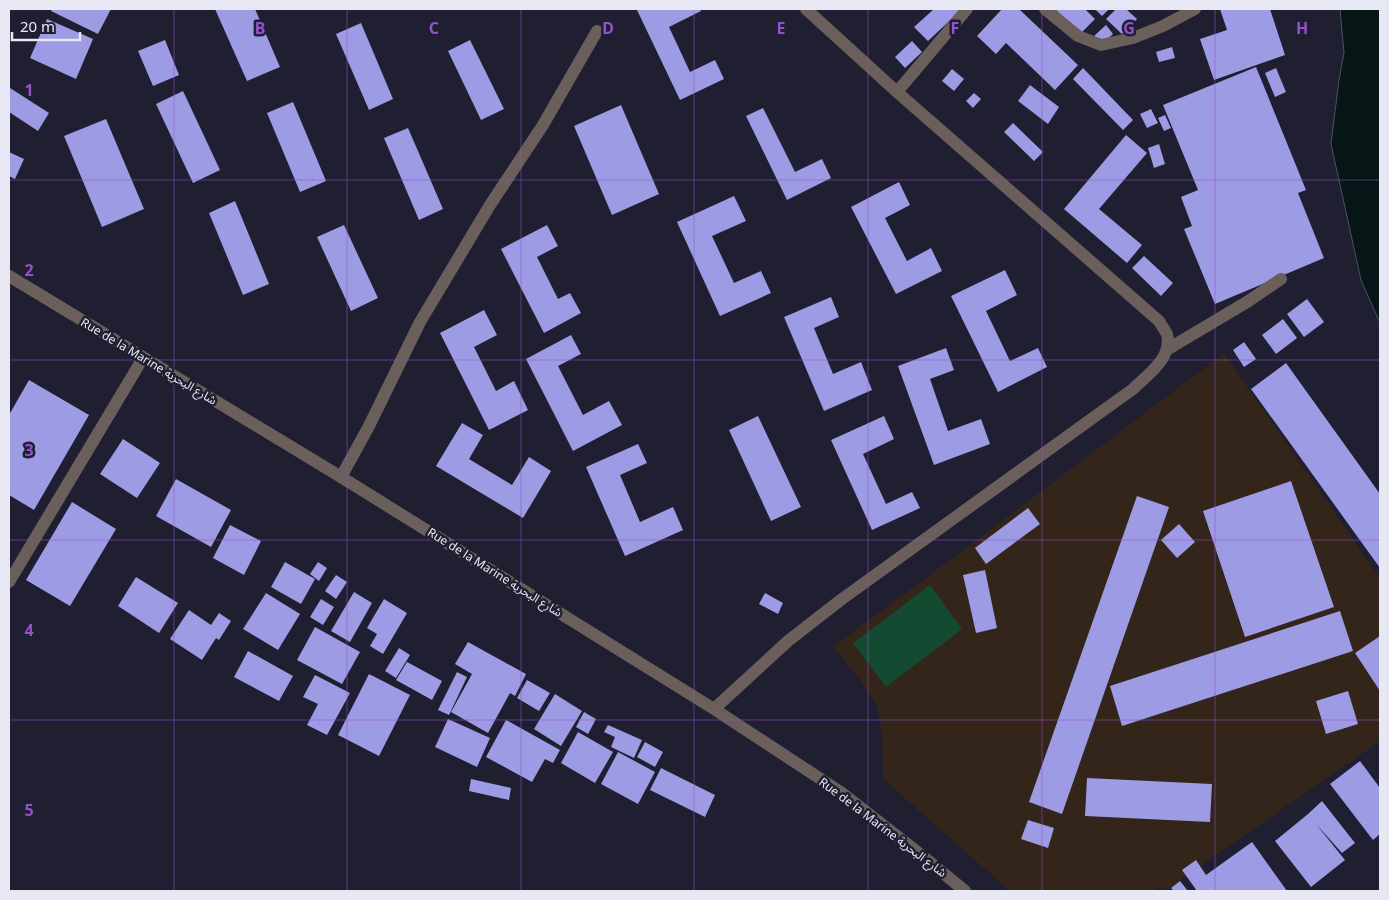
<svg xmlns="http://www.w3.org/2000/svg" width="1389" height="900" font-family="'Noto Sans','Noto Sans Arabic',sans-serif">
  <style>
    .education { fill: #34251b }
    .green { fill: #154a32 }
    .water { fill: #061516; stroke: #4a5459 }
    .building { fill: #9d9be4 }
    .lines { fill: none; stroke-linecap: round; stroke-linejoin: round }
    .minor { stroke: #6a5f5b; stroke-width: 12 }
    .grid { fill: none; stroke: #9152ca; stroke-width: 1; stroke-opacity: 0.55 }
    .labels { text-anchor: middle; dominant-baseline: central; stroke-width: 5; stroke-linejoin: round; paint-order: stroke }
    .street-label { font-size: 12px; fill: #e8e8f5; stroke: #1f1f31 }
    .grid-label { font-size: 16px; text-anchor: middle; font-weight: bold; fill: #9152ca; stroke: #1f1f31; stroke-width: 5; stroke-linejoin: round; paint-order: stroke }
  </style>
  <rect width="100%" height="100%" fill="#1f1f31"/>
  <!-- education -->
  <path class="education" d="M1224 353 1380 578V741L1165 891 1158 886 1153 891H1010L883 779 882 732 877 707 862 683 833 646 953 558Z"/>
  <!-- green -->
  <path class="green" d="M930 585 962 629 886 687 853 643Z"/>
  <!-- water -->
  <path class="water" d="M1340 9H1380V323L1361 280 1331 144 1339 80 1344 53Z"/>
  <!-- building -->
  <path class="building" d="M52 9H111L98 34 51 11Z
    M215 9H255L280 67 247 81Z
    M640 9H700L701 11 669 27 690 72 715 60 724 79 680 100 637 10Z
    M934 9H962L928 41 914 27Z
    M1002 9H1019L1078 65 1055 90 1006 43 996 54 977 36Z
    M1055 9H1085L1095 19 1080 34Z
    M1095 9H1109L1102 16Z
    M1116 9H1126L1137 19 1122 34 1106 19Z
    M1220 9H1270L1285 55 1214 80 1200 39 1227 30Z
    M47 19 93 39 76 79 30 58Z
    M361 23 393 99 369 110 336 34Z
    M1106 25 1113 34 1102 44 1094 36Z
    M165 40 179 75 153 86 138 51Z
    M470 40 504 109 481 120 448 51Z
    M912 41 922 52 905 68 895 57Z
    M1172 47 1175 58 1159 62 1156 52Z
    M1256 67 1306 190 1298 193 1324 258 1215 304 1184 229 1192 226 1181 197 1198 190 1163 105Z
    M1083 68 1133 120 1123 130 1073 79Z
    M1276 68 1286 92 1275 97 1265 73Z
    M952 69 964 79 954 91 942 81Z
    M1030 85 1059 107 1048 124 1018 101Z
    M10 88 49 113 38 131 9 112V91Z
    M183 91 220 170 193 183 156 104Z
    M974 93 981 99 973 108 966 101Z
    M293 102 326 181 300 192 267 113Z
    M621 105 659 194 612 215 574 126Z
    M763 108 795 172 822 159 831 178 787 200 746 116Z
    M1151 109 1158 123 1147 128 1140 114Z
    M1165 115 1171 128 1164 131 1158 118Z
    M106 119 144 209 102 227 64 136Z
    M1013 123 1043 152 1034 161 1004 132Z
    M408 128 443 209 419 220 384 138Z
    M1126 135 1147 153 1099 209 1142 245 1127 263 1064 209Z
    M1159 144 1165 164 1154 168 1148 148Z
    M9 152 24 159 15 179 9 176Z
    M899 182 910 205 885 218 907 261 931 248 942 271 896 294 851 207Z
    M734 196 746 221 712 236 734 283 761 271 771 293 720 316 677 222Z
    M235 201 269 284 243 295 209 213Z
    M344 225 378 298 351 311 317 237Z
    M547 225 558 246 537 257 558 299 570 293 581 313 544 333 501 249Z
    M1144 256 1173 283 1161 296 1132 268Z
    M1005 270 1017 295 986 311 1010 361 1038 348 1047 367 998 392 951 296Z
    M831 297 839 317 814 328 833 374 861 362 872 390 824 411 784 317Z
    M1307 299 1324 322 1304 337 1287 314Z
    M484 310 497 335 474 347 496 391 514 381 528 410 489 430 440 333Z
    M1283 319 1297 338 1276 354 1262 335Z
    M571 335 581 354 558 366 583 415 609 401 622 425 573 451 526 359Z
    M1244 342 1256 359 1244 367 1233 350Z
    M946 348 954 370 930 379 948 431 981 419 990 444 934 465 898 366Z
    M1286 363 1380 494V568L1251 389Z
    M29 380 89 415 34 510 9 495V415Z
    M758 416 801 507 771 521 729 430Z
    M884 416 894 439 863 454 886 504 912 492 920 508 872 530 831 440Z
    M462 423 483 435 469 459 512 485 529 457 551 471 523 518 436 466Z
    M123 439 160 463 137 498 100 474Z
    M638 444 647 463 620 475 640 522 673 507 683 530 625 556 586 467Z
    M176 479 231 510 211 547 156 516Z
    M1291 481 1334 607 1245 637 1203 511Z
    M1137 496 1169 507 1062 814 1029 802Z
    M72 502 116 529 70 606 26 580Z
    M1028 508 1040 524 986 564 975 548Z
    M1179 524 1195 542 1177 558 1161 540Z
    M230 525 261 541 244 575 213 558Z
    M285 562 315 579 301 604 271 587Z
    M318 562 327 568 319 581 310 574Z
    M985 570 997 628 976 633 963 575Z
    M336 575 347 582 336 599 325 591Z
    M136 577 178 603 159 633 118 606Z
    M354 592 372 603 350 642 331 631Z
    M266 593 300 614 278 650 243 629Z
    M765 593 783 603 778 614 759 604Z
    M321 599 334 607 323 625 310 617Z
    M384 599 407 613 383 654 370 646 377 634 367 628Z
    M189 610 211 625 219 613 231 621 219 640 216 638 202 660 170 639Z
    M1340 611 1353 651 1122 726 1110 686Z
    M315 627 360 652 342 684 297 660Z
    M1380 636V691L1355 653Z
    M468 642 526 674 515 696 510 693 488 733 451 712 472 674 455 664Z
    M399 648 410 655 396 678 385 671Z
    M248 651 293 676 279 701 234 677Z
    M407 662 442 681 432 700 396 680Z
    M457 672 467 677 449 715 438 710Z
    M369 674 410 695 379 756 338 735Z
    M315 675 350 693 327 735 307 725 318 704 303 697Z
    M527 680 550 693 539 711 517 698Z
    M1348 691 1358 724 1326 734 1316 701Z
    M555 694 582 711 561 746 534 729Z
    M584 712 596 719 588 734 576 727Z
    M448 719 490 738 477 767 435 747Z
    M506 720 560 750 553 763 545 759 532 782 486 757Z
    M608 725 642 740 634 758 611 747 615 737 604 732Z
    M578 732 613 752 595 783 561 763Z
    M645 742 663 752 655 767 637 757Z
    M618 752 655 772 638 804 601 784Z
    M1360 761 1380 788V834L1373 840 1330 784Z
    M661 768 715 795 705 817 650 790Z
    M1087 778 1212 784 1210 822 1085 816Z
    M471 779 511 788 509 800 469 791Z
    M1322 801 1355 843 1342 853 1316 824 1345 860 1311 887 1275 841 1308 814Z
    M1028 820 1054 828 1048 848 1021 839Z
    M1252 842 1287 891H1197L1182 870 1196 860 1206 875Z
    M1180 881 1188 891H1174L1171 888Z"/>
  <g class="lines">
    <!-- minor -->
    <path class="minor" d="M1045 9 1078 36 1101 45 1133 38 1163 26 1195 9
      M897 92 967 9
      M9 276 341 477 714 709 842 793 920 854 965 891
      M1168 349 1247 302 1281 279
      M341 477 369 426 420 322 490 205 543 125 597 31
      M9 582 143 358
      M714 709 788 641 842 599 1133 389C1147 375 1173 358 1167 334 1165 330 1161 325 1159 321L897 92 806 9"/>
  </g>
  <!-- grid -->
  <path class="grid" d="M174 9V891M347 9V891M521 9V891M694 9V891M868 9V891M1042 9V891M1215 9V891M9 180H1380M9 360H1380M9 540H1380M9 720H1380"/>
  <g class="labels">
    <!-- street labels -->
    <g class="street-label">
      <text transform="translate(149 361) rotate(31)">Rue de la Marine شارع البحرية</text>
      <text transform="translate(495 572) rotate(32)">Rue de la Marine شارع البحرية</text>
      <text transform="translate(883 827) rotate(37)">Rue de la Marine شارع البحرية</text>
    </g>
  </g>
  <g class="grid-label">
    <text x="260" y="34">B</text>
    <text x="434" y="34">C</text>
    <text x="608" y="34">D</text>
    <text x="781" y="34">E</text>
    <text x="955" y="34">F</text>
    <text x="1129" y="34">G</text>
    <text x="1302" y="34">H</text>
    <text x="29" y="96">1</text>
    <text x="29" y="276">2</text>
    <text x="29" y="456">3</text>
    <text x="29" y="636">4</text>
    <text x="29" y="816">5</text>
  </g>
  <!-- border -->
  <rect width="1389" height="900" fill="none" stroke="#e8e8f5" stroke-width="20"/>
  <!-- scale -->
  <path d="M12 32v8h68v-8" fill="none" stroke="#e8e8f5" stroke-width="2.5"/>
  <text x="20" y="32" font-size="15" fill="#e8e8f5" stroke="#1f1f31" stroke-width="4" paint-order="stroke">20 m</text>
</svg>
